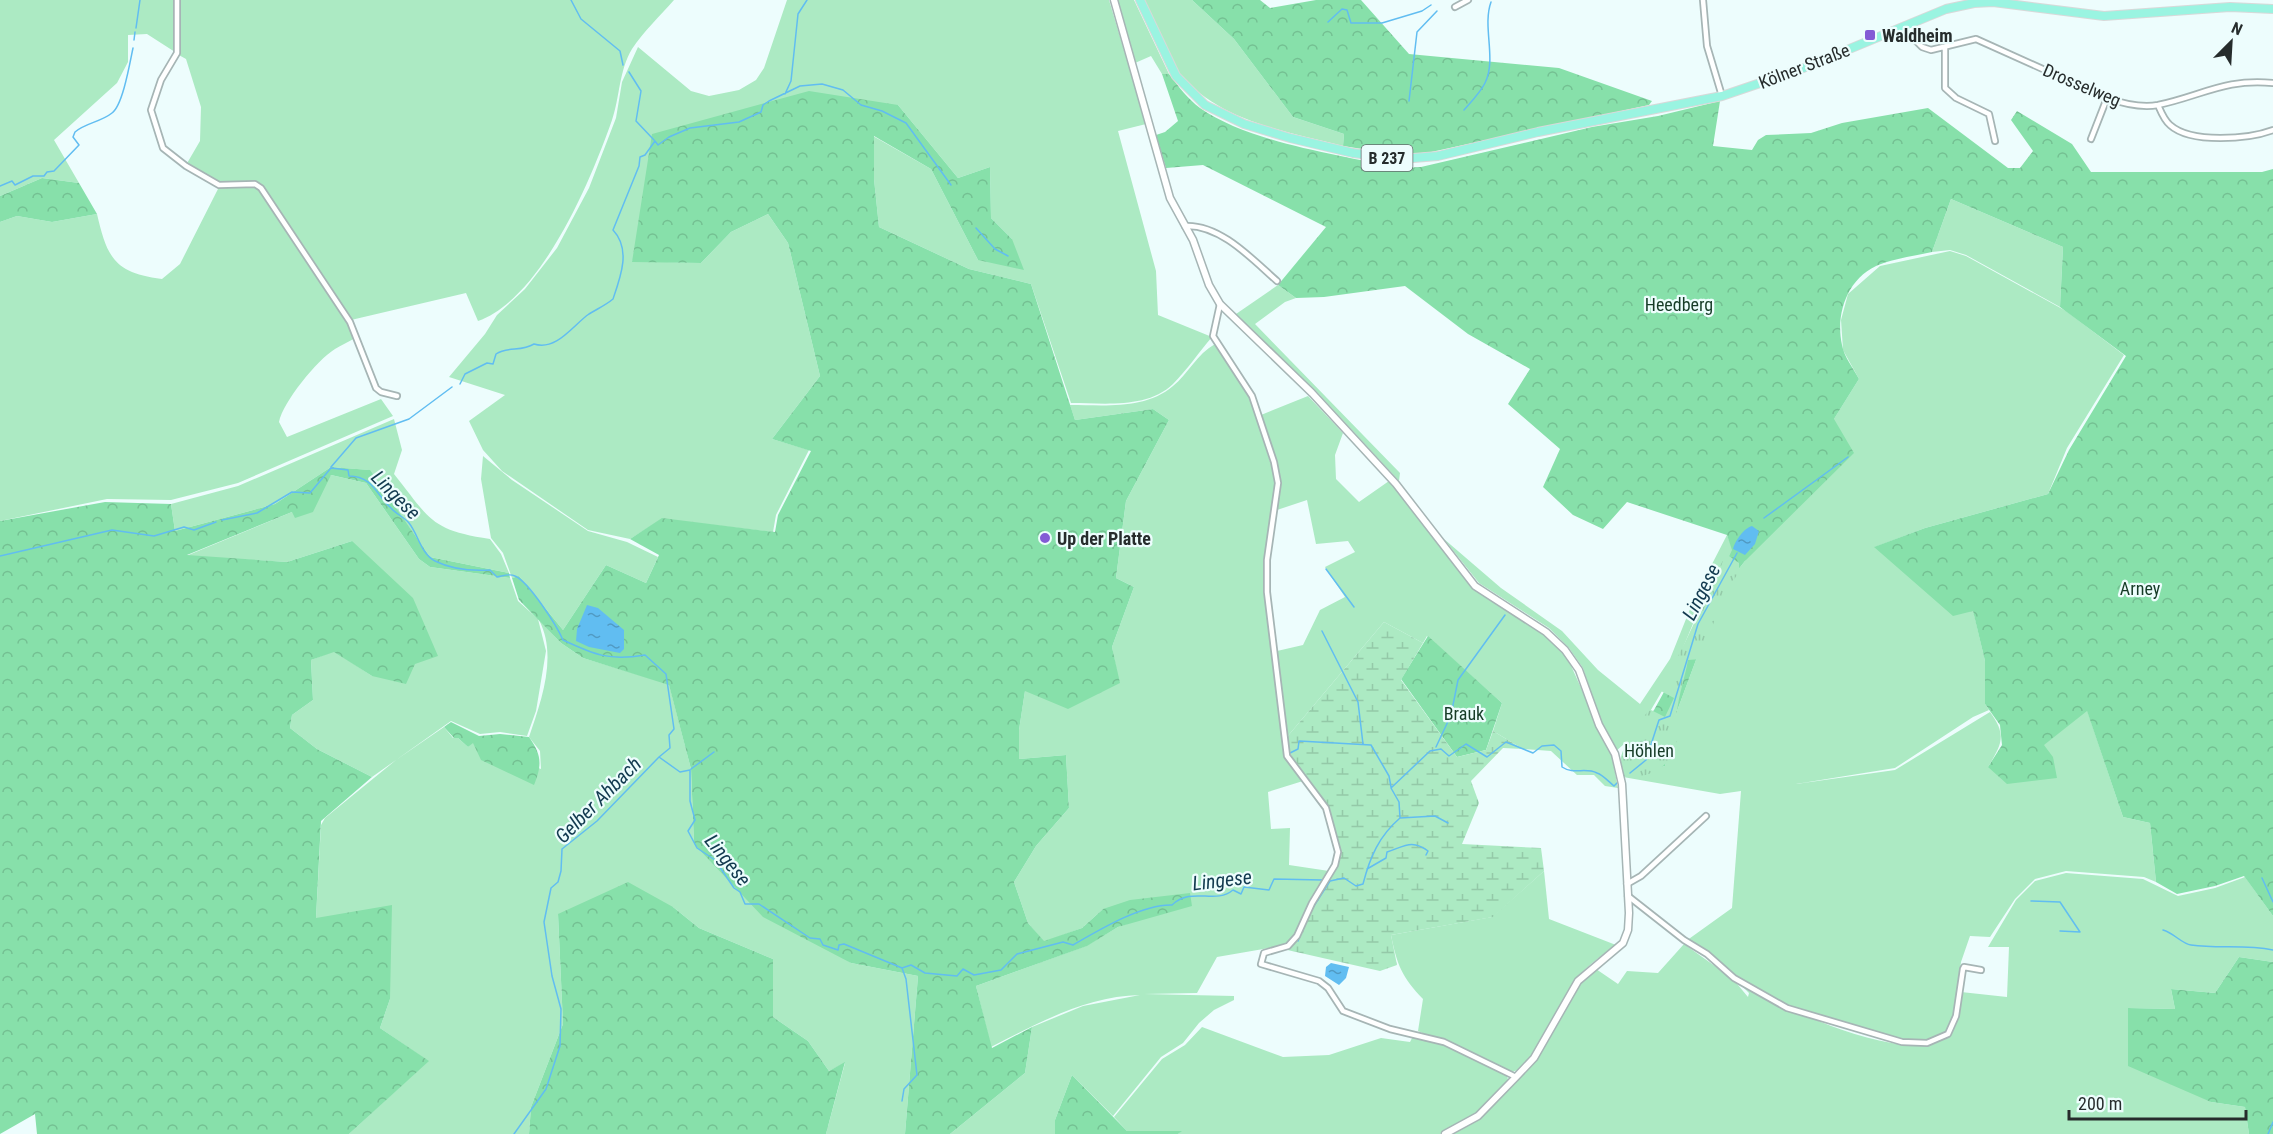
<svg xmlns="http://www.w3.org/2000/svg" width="2273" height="1134" font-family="'Roboto Condensed',sans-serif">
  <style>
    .green { fill: #aceac3 }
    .forest { fill: url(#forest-crowns) }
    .wetland { fill: url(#wetland-marsh) }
    .park { fill: url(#park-tufts) }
    .water { fill: url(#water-ripples) }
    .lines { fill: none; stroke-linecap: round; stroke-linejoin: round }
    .stream { stroke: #61bdf1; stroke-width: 1.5 }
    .minor-casing { stroke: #a6b5b5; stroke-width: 8 }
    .tertiary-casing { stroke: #a6b5b5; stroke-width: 9 }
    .primary-casing { stroke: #d8d9d9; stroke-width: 10 }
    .minor { stroke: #fff; stroke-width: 4.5 }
    .tertiary { stroke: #fff; stroke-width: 6 }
    .primary { stroke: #9af4e1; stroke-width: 8 }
    .poi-dot { fill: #835bd5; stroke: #edfdfd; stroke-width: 2 }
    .labels { text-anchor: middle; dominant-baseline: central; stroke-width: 4.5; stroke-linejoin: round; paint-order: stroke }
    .shield { fill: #edfdfd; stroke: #626b6b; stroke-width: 1.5 }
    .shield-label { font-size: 16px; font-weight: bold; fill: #262c2c }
    .poi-label { font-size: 18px; font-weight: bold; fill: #262c2c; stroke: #edfdfd; text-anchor: start }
    .street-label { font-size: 18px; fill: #262c2c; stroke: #edfdfd }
    .park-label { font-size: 18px; fill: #163c27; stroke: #edfdfd }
    .water-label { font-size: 20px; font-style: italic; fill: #123a4f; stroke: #edfdfd }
  </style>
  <defs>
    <pattern id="forest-crowns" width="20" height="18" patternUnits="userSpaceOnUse" patternTransform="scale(1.5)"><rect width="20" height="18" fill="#87e0aa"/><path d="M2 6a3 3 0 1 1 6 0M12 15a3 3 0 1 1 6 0" fill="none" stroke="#74c092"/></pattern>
    <pattern id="wetland-marsh" width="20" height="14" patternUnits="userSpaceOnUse" patternTransform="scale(1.5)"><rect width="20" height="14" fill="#aceac3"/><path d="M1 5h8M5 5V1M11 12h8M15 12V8" fill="none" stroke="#94c9a8"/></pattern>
    <pattern id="park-tufts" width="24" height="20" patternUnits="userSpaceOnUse" patternTransform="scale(1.5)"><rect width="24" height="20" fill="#aceac3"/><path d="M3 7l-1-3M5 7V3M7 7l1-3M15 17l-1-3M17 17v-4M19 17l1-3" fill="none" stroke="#94c9a8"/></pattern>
    <pattern id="water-ripples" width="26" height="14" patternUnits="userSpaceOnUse" patternTransform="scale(1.5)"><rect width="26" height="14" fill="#61bdf1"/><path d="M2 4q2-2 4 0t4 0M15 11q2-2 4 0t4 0" fill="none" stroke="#509ac3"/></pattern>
  </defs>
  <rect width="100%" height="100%" fill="#edfdfd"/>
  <!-- green -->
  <path class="green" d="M0 0H176L175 52 147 34 128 35V62L117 83 54 140 79 183 42 178 0 196Z
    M178 0H674C660 16 643 32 632 49 619 70 620 97 612 120 591 180 542 298 478 321L466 293 351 320 261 186 220 184 186 165 200 141 201 107 186 59 177 54Z
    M787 0H1109L1146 124 1118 131 1156 271 1158 315 1212 337C1199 352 1187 370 1173 384 1147 409 1104 403 1071 403L1031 284 969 269 879 227 874 179 873 136 931 169 978 260 1012 239 991 218 990 167 958 178 898 105 632 261 701 263 731 232 768 214 788 243 820 376 772 439 809 450 776 515 773 532 662 519 630 539 588 530 502 471 483 450 469 421 505 395 449 377 485 334 497 315 525 289 557 248 589 188 616 118 622 82 638 47 691 91 709 96 739 90 756 80 764 68Z
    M1117 0H1134L1169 74H1162L1151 56 1135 63Z
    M1143 0H1192L1234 39 1293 117 1344 134 1343 146C1284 131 1212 120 1175 67 1162 47 1153 22 1143 0Z
    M254 186 260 189 349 322 355 338C349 342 341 345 335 349 317 360 283 402 279 422L287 437 381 399 393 416 238 483 171 500 107 499 0 521V222L17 216 52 222 97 214C107 257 114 273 162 279L180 264 219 187Z
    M1951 199 2063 247 2060 307 1966 255 1950 250 1932 252Z
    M1950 251 1966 256 2066 311 2124 355 2067 448 2048 494 1925 528 1875 547 1973 610 1985 661V704L1989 710 1973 717 1895 768 1796 784 1895 770 1990 712C2007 735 2002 744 1988 767L2043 745 2087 710 2123 817 2150 823 2156 882 2144 877 2066 871 2035 879 2015 899 1990 937 1970 936 1961 962 1954 1015 1945 1034 1933 1039 1907 1041 1788 1007 1734 978 1686 941 1732 908 1741 791 1720 794 1623 777 1665 766 1677 711 1722 590 1745 561 1859 379 1843 350 1841 320 1848 294 1880 266Z
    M1278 285 1296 298 1285 302 1255 324 1400 473 1399 481 1316 391 1236 314Z
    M1215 344 1248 393 1277 483 1264 558 1267 614 1285 756 1303 781 1268 792 1271 829 1290 828 1289 865 1329 871 1305 912 1297 934 1288 943 1275 947 1217 957 1197 993 1144 994 1234 996V1000L1214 1010 1199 1023 1183 1043 1161 1057 1113 1116 1072 1075 1055 1120V1134H950L1025 1073 1032 1027 1083 1006 1140 995C1086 996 1039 1023 991 1047L976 986 1086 946 1118 927 1144 918 1103 909 1082 928 1044 942 1028 923 1014 882 1036 846 1069 808 1066 755 1019 759V730L1025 691 1119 683 1112 647 1134 587 1116 578 1126 501 1169 420 1153 409 1075 420 1070 405C1104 405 1145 410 1173 386 1188 374 1197 354 1215 344Z
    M1308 396 1343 433 1335 455 1336 479 1359 502 1389 481 1473 587 1545 633 1564 650 1612 757 1618 788 1605 786 1594 775H1577L1551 751 1523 749 1493 731 1502 703 1427 636 1423 643 1384 622 1287 737 1277 651 1303 645 1320 610 1345 597 1325 567 1355 552 1348 541 1316 544 1307 500 1277 510 1280 484 1261 415Z
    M394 419 402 450 394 474C430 519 430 530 490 539L501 554 509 573 430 557 369 470 331 467 275 504 175 531 171 504 238 486Z
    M483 456 512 480 588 531 627 542 658 557 646 583 606 565 563 630 519 576 512 578 503 553 491 538 481 479Z
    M331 475 366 483 419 559 430 567 510 578 518 601 538 619 546 651 536 711 527 736 500 732 480 734 451 721 372 777 317 749 290 728 292 715 313 700 311 660 334 651 372 676 352 541 287 562 186 556 292 512Z
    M1727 535 1733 550 1725 566 1705 595 1672 674 1638 732 1616 751 1601 723 1583 668 1569 648 1549 628 1479 583 1444 539 1501 588 1562 631 1598 670 1640 704 1670 659 1694 599Z
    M539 620 561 643 583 658 669 684 691 769 694 844 851 963 918 976 905 1134H826L845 1063 829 1071 808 1041 773 1017V959L699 928 673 907 558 914 563 1024 531 1107 529 1134H349L428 1061 380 1028 390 999 316 918 321 825 325 818 396 760 444 727 453 738H458L468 747 472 742 541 769 540 751 529 737C541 701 558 656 539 620Z
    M1544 871 1549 919 1616 945C1602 955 1588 965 1577 978 1558 1000 1540 1065 1512 1072L1418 1031 1423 999C1402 977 1397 965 1391 935L1492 917Z
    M2066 873 2143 879 2178 896 2215 888 2245 877 2273 916V962L2239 957 2215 993 2171 989 2175 1009 2128 1008 2211 1102 2245 1107 2249 1134H1451L1478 1119 1535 1061 1581 983 1596 969 1618 984 1627 971 1658 973 1684 944 1733 979 1748 997 1749 993 1736 980C1787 1009 1845 1037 1904 1045 1919 1048 1935 1042 1949 1037L1956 1025 1961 992 2007 997 2009 947H1988L2016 900 2035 881Z
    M1202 1027 1283 1057 1329 1055 1381 1038 1410 1042 1413 1036 1443 1045 1507 1075 1508 1080 1477 1113 1440 1134H1178L1181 1131H1127L1114 1117 1162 1059 1185 1045Z"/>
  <!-- forest -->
  <path class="forest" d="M1192 0H1260L1270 8 1316 0H1361L1409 54 1559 68 1652 101 1649 105 1431 152 1401 155 1343 146 1344 134 1293 117 1234 39Z
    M1162 74H1169C1178 86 1188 99 1200 108 1250 143 1340 155 1399 168L1421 167 1592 127 1658 116 1720 101 1713 146 1752 150 1758 140 1766 135 1811 133 1842 123 1928 108 2008 168H2020L2033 151 2011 120 2017 111 2072 144 2091 172H2262L2273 169V916L2244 876 2215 886 2177 894 2156 882 2150 823 2123 817 2087 711 2044 745 2053 757 2057 778 2007 784 1988 767 2002 745 2000 725 1985 704V661L1973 611 1953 616 1874 547 1925 528 2048 494 2069 450 2126 356 2060 307 2063 247 1951 199 1932 252C1915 256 1897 258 1881 264 1848 276 1835 313 1842 345 1844 357 1854 369 1859 379L1834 419 1854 453 1745 561 1722 590 1677 711 1665 766 1623 777 1622 754C1662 710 1682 653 1705 599 1713 582 1725 567 1732 550L1727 535 1627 502 1603 529 1573 515 1543 487 1560 449 1508 404 1530 369 1468 334 1405 286 1324 297 1296 298 1278 285 1326 227 1203 165 1166 168 1156 135 1165 132 1178 121Z
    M809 91 898 105 958 178 990 167 991 218 1012 239 1024 270 978 260 931 169 874 136V179L879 227 969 269 1031 284 1075 420 1153 409 1169 420 1126 501 1116 578 1134 587 1112 647 1120 683 1068 709 1025 691 1019 730V759L1066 755 1069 808 1036 846 1014 882 1028 923 1044 941 1082 928 1103 909 1130 900 1190 893 1192 906 1118 927 1087 946 976 986 992 1048 1032 1027 1025 1073 950 1134H905L918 976 851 963 763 917 694 844 691 769 669 685 583 658 561 643 519 600 512 578 519 576 563 630 606 565 646 583 659 555 630 539 662 518 775 532 778 515 811 451 772 439 820 376 788 243 768 214 731 232 701 263 632 262 652 134Z
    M42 178 79 183 97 214 52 222 17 216 0 222V196Z
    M331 467 370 470 430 557 509 573 510 578 430 567 419 559 366 483 331 475 313 512 295 518 292 512 187 555 287 562 352 541 413 598 438 656 415 664 406 684 372 676 334 652 311 660 313 700 292 715 290 728 317 749 372 777 321 821 316 918 392 905 390 999 380 1028 429 1061 349 1134H37L35 1114 0 1134V521L105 502 171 504 175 531 275 504Z
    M1428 636 1502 703 1486 750 1457 757 1401 679Z
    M451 722 479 736 500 734 529 737C542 755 542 765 534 785L481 760 473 743 468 747 458 738H454L444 727Z
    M628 882 673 907 699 928 773 959V1017L808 1041 829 1071 845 1062 826 1134H529L531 1107 563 1024 558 914Z
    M2239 957 2273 962V1134H2249L2245 1107 2211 1102 2128 1066V1008L2175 1009 2171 989 2215 993Z
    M1072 1075 1127 1131H1182L1178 1134H1055V1120Z"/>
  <!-- wetland -->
  <path class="wetland" d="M1384 622 1423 643 1401 680 1457 757 1486 750 1493 731 1523 749 1503 748 1471 781 1479 803 1462 844 1541 848 1544 871 1493 917 1391 935 1397 965 1380 971 1283 949C1301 943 1302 924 1310 909 1330 876 1346 866 1333 825 1329 813 1325 802 1318 792 1301 771 1291 766 1287 737Z"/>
  <!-- park -->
  <path class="park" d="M1726 554 1739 563V572L1723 596 1701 659 1688 660C1685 677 1679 694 1677 711 1675 720 1678 729 1677 739 1673 766 1652 778 1626 777 1608 758 1639 726 1649 709L1665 717 1674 698 1659 690C1686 647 1703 600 1726 554Z"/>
  <!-- water -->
  <path class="water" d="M1752 526 1759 531 1755 544 1745 555 1733 549C1735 541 1744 528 1752 526Z
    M587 605 598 608 624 630V649L620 653 589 647 576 641 577 629Z
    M1331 963 1349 967 1346 978 1339 985 1325 976 1326 967Z"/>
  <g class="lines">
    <!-- stream -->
    <path class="stream" d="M571 0 581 19 620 51 623 65
      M1328 22 1342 9 1347 10 1351 23H1382L1422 11 1431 5
      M136 28 140 0
      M134 40 135 32
      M629 72 641 91 636 121 654 140
      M785 94 791 81 798 14 807 0
      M1409 101 1417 32 1437 11
      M1464 110C1471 102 1480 93 1485 83 1497 59 1482 27 1491 2
      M0 186 12 181 15 185 33 176H44L47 172 54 171 79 145 73 137 75 132C85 123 101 122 112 113 123 105 130 62 133 48
      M976 228 995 249 1008 256
      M460 384 465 374 487 363 493 364 496 354C508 346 521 352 534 344 557 351 573 325 589 314 597 309 606 305 613 299 621 276 631 249 613 230L639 166 640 157 645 155 655 141 658 145 669 137 690 128 739 122 761 112 763 105 769 101 800 86 822 84 843 90 861 105 882 111 906 123 951 185
      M331 467 356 438 409 419 452 387
      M1764 518 1848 457
      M222 520 257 513 292 492 310 493 331 468 348 470 349 476C373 476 377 496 391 508 396 514 404 517 409 523 418 534 421 554 435 561 451 569 473 571 490 570L497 577C503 576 509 573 515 576 529 582 557 626 563 640 595 655 609 661 645 655L666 674 674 729 669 735 670 748 659 757 680 772 690 770V801L695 820 688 831 697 848 715 860 734 888 740 892 745 904H759L810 938 820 939 823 945 838 950 839 945 844 944 902 968 911 965 925 973 957 976 963 969 974 975 1001 970 1017 954 1063 942 1073 945C1099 930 1142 904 1172 905 1192 886 1215 905 1233 890L1241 894 1244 887 1269 890 1274 879 1323 880
      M0 556 112 530 154 536 184 527 194 530 216 522
      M1326 569 1354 607
      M1322 631 1358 702 1363 744
      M1436 747 1451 715 1458 680 1505 615
      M1290 753 1298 749 1299 741 1371 745 1389 776 1391 787
      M691 769 714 752
      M1630 773 1646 760 1659 720 1670 716 1698 624 1737 553
      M1400 818 1435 816 1448 823
      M1367 869 1386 858 1387 852C1405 846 1412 839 1428 851L1426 855
      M2262 878 2273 902
      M2031 901 2060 902 2080 932
      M1310 912 1330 881 1344 878 1356 886 1363 884C1370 857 1379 836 1400 818L1399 802 1391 788 1430 751 1441 749 1449 756 1466 744 1487 757 1506 742 1533 753 1542 746 1554 745 1561 751 1562 767C1574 775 1585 767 1597 773 1603 775 1609 782 1614 786L1617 783
      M2163 930C2174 933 2182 944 2191 945 2219 949 2245 944 2273 950
      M2060 931 2080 932
      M1298 941 1302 930
      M902 968 906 979 917 1075 904 1089 902 1101
      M514 1134 546 1089 560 1046 561 1009 552 976 544 922 551 888 558 882 561 871 562 849 597 821 659 757
      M2268 1134 2273 1122"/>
    <defs>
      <path id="minor" d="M177 0V53L161 80 151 110 163 148 186 166 219 185 255 184 261 188 350 322 376 388 381 392 397 396
        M1703 0 1707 46 1722 96
        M1455 7 1468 0
        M1909 25 1915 40 1922 47 1931 50 1976 39 2107 98C2124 104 2141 108 2158 105 2201 96 2226 78 2273 83
        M1945 47V88L1956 98 1989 114 1995 141
        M2158 105C2161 112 2164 120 2170 125 2191 144 2249 139 2273 130
        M2091 139 2107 98
        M1185 226C1220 224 1252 259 1277 281
        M1220 304 1213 336 1252 396 1274 462 1278 483 1267 560V592L1287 756 1326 808 1338 852 1335 865 1312 903 1297 936 1288 946 1264 953 1261 964 1319 981 1328 988 1343 1011 1390 1029 1444 1042 1516 1077
        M1627 884 1641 876 1706 816
        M1628 896 1684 940 1707 954 1734 978 1787 1008 1902 1042 1927 1043 1948 1034 1956 1016 1963 969 1964 967 1981 970"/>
      <path id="tertiary" d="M1114 0 1170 198 1193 240 1209 285 1220 304 1312 393 1396 484 1475 586 1546 632 1565 650 1579 670 1599 725 1615 754 1622 784 1629 913 1628 930 1623 943 1578 981 1534 1058 1516 1077 1478 1116 1445 1134"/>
      <path id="primary" d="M1140 0 1176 76 1205 105 1244 124 1290 138 1353 153 1401 159 1438 156 1538 132 1722 96 1801 69 1946 9 1974 3 1993 2 2104 16 2230 7 2273 9"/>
    </defs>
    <!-- minor casing -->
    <use href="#minor" class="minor-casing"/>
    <!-- tertiary casing -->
    <use href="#tertiary" class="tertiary-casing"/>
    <!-- primary casing -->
    <use href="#primary" class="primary-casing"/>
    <!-- minor -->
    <use href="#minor" class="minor"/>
    <!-- tertiary -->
    <use href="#tertiary" class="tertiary"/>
    <!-- primary -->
    <use href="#primary" class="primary"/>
  </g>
  <!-- markers -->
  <g class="poi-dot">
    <rect x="1864" y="29" width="12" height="12" rx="3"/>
    <circle cx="1045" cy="538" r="6"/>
  </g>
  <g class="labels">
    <!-- shield labels -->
    <rect class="shield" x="1361.5" y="145" width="51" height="26" rx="4.5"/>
    <g class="shield-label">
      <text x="1387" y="158">B 237</text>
    </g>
    <!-- poi labels -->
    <g class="poi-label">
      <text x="1882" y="35">Waldheim</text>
      <text x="1057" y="538">Up der Platte</text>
    </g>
    <!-- street labels -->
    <g class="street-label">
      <text transform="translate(1804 66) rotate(-21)">Kölner Straße</text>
      <text transform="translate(2082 85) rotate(23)">Drosselweg</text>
    </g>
    <!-- park labels -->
    <g class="park-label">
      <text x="1679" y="304">Heedberg</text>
      <text x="2140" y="588">Arney</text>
      <text x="1464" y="713">Brauk</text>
      <text x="1649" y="750">Höhlen</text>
    </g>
    <!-- water labels -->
    <g class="water-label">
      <text transform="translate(396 495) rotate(45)">Lingese</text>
      <text transform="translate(1701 592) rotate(-63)">Lingese</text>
      <text transform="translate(598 800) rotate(-45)">Gelber Ahbach</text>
      <text transform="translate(728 860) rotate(51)">Lingese</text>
      <text transform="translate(1222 880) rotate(-7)">Lingese</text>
    </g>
  </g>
  <!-- north arrow -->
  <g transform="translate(2231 42) rotate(24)" stroke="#edfdfd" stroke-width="4.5" paint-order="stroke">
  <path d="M0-4.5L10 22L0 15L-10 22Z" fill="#262c2c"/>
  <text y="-9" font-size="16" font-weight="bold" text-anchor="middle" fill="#262c2c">N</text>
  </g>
  <!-- scale -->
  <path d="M2069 1110v9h177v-9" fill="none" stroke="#262c2c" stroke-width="3"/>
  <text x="2078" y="1110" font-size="18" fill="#262c2c" stroke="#edfdfd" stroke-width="4.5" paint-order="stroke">200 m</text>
</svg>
